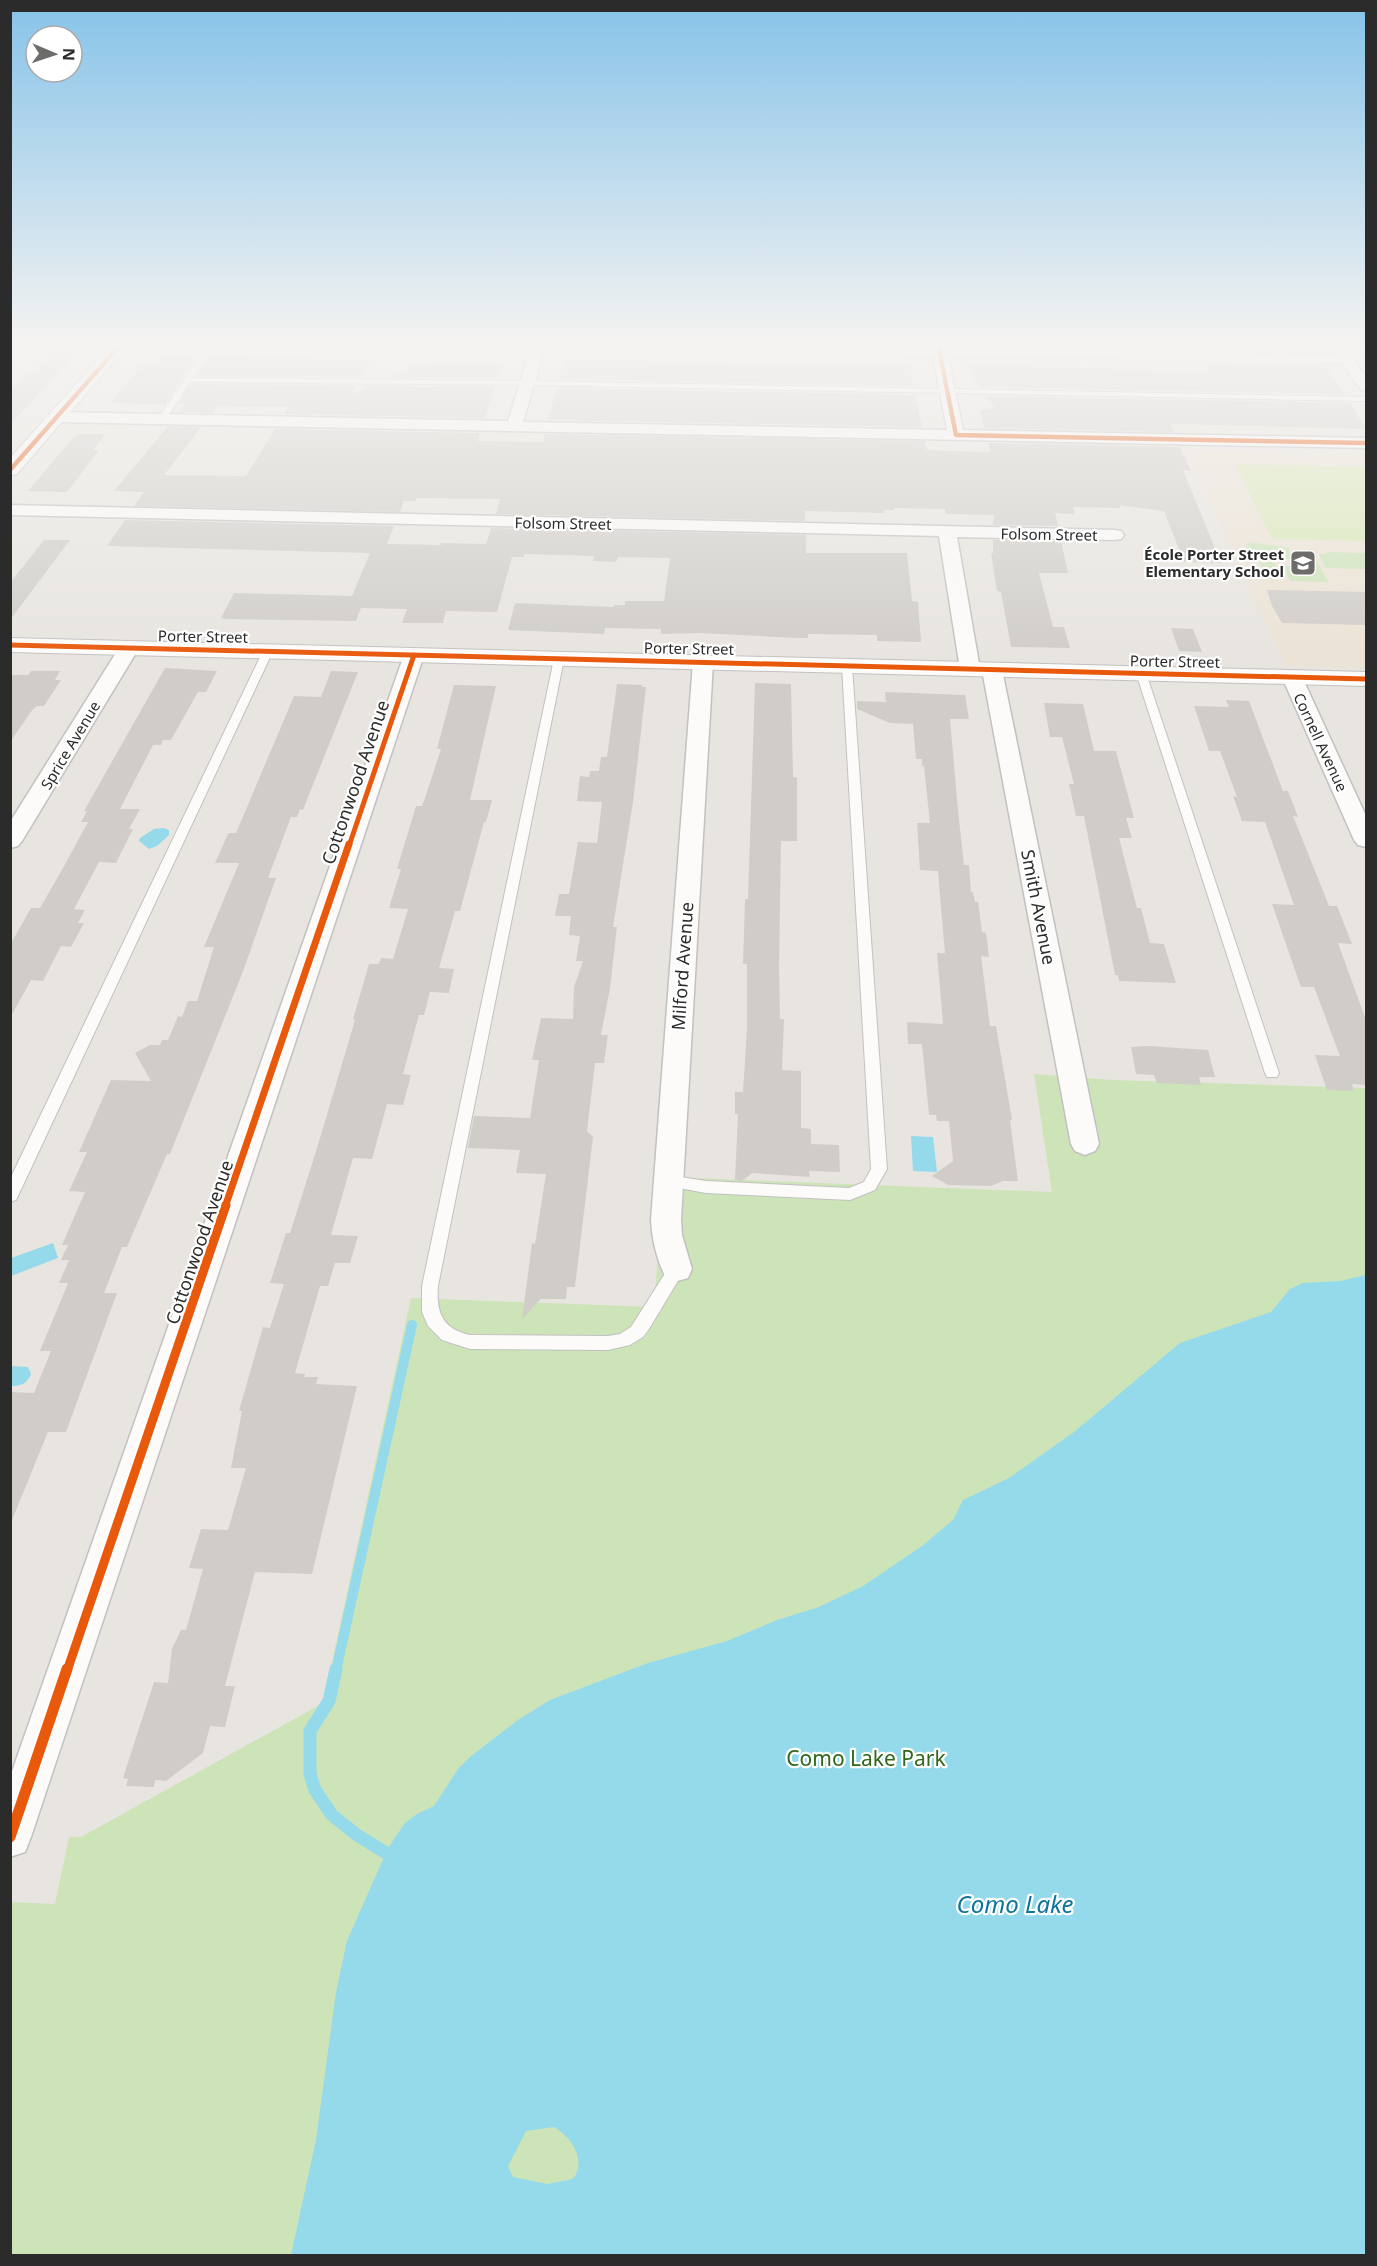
<svg xmlns="http://www.w3.org/2000/svg" width="1377" height="2266" font-family="'Noto Sans',sans-serif">
  <style>
    .education { fill: #ebe3d5 }
    .green { fill: #cde4b9 }
    .pitch { fill: #d9e8b7 }
    .water { fill: #94daea; fill-rule: evenodd }
    .lines { fill: none; stroke-linecap: round; stroke-linejoin: round }
    .stream-far1 { stroke: #94daea; stroke-width: 10 }
    .stream { stroke: #94daea; stroke-width: 13 }
    .building { fill: #d0cdc9 }
    .service-casing { stroke: #c2c1c1; stroke-width: 2 }
    .minor-casing { stroke: #c2c1c1; stroke-width: 3 }
    .tertiary-casing { stroke: #c2c1c1; stroke-width: 2 }
    .service { fill: #fcfbfa; fill-rule: evenodd }
    .minor { fill: #fcfbfa; fill-rule: evenodd }
    .tertiary { fill: #fcfbfa; fill-rule: evenodd }
    .cycleway-far4-casing { stroke: #fff; stroke-width: 7 }
    .cycleway-far3-casing { stroke: #fff; stroke-width: 8 }
    .cycleway-far2-casing { stroke: #fff; stroke-width: 10 }
    .cycleway-far1-casing { stroke: #fff; stroke-width: 13 }
    .cycleway-casing { stroke: #fff; stroke-width: 15 }
    .cycleway-far4 { stroke: #e8590c; stroke-width: 4.5 }
    .cycleway-far3 { stroke: #e8590c; stroke-width: 5 }
    .cycleway-far2 { stroke: #e8590c; stroke-width: 7 }
    .cycleway-far1 { stroke: #e8590c; stroke-width: 9 }
    .cycleway { stroke: #e8590c; stroke-width: 11 }
    .labels { text-anchor: middle; dominant-baseline: central; stroke-width: 4.5; stroke-linejoin: round; paint-order: stroke }
    .far-street-label { font-size: 15px; fill: #2b2b2b; stroke: #fff }
    .far-poi-label { font-size: 15px; font-weight: bold; fill: #2b2b2b; stroke: #fff; text-anchor: end }
    .street-label { font-size: 18px; fill: #2b2b2b; stroke: #fff }
    .near-park-label { font-size: 21px; fill: #30681b; stroke: #fff }
    .near-water-label { font-size: 24px; font-style: italic; fill: #0e749b; stroke: #fff }
  </style>
  <rect width="100%" height="100%" fill="#e8e5e0"/>
  <!-- education -->
  <path class="education" d="M1186 450 1292 453 1296 459H1314L1312 453 1366 454V668L1285 666Z"/>
  <!-- green -->
  <path class="green" d="M1249 542 1289 548 1291 559H1273L1282 579H1267L1258 559 1246 556 1243 552Z
    M1294 551H1312L1328 582 1290 581 1283 566H1301Z
    M1330 552 1365 553 1366 569 1326 568 1319 555Z
    M1034 1074 1112 1080 1366 1088V2255H11L10 1902 55 1904 69 1837H81L323 1703 411 1298 654 1307 664 1177 1052 1192Z"/>
  <!-- pitch -->
  <path class="pitch" d="M1235 464 1366 467V541L1272 539Z"/>
  <!-- water -->
  <path class="water" d="M163 828 169 830V835L157 846 149 849 139 841 140 838 154 829Z
    M911 1136 933 1137 937 1172 913 1171Z
    M53 1243 58 1258 11 1276V1258Z
    M1366 1275V2255H291L316 2140 336 1992 347 1941 388 1848 405 1823 417 1814 434 1806 458 1769 471 1756 518 1720 550 1700 648 1663 727 1641 777 1620 819 1607 863 1586 922 1546 953 1520 963 1500 1009 1478 1074 1432 1180 1343 1271 1312 1290 1289 1303 1283 1340 1281ZM554 2127C572 2138 587 2160 573 2179L547 2184 513 2177 508 2166 526 2131Z
    M11 1366 28 1367 31 1374C27 1384 21 1386 11 1386Z"/>
  <g class="lines">
    <!-- stream-far1 -->
    <path class="stream-far1" d="M336 1671 412 1325"/>
    <!-- stream -->
    <path class="stream" d="M336 1669 329 1701 310 1731V1774L315 1790 332 1815 357 1835 386 1853"/>
  </g>
  <!-- building -->
  <path class="building" d="M1190 344H1310L1315 352 1193 350Z
    M50 354H75L10 425V390L26 374H31Z
    M162 356H197L165 404 111 403 143 363 156 364Z
    M209 357 252 358 371 359 361 377 197 376Z
    M565 359 910 366 913 386 559 379Z
    M433 361H441L504 362 498 378 388 377 417 364 432 365Z
    M1200 363 1324 365 1344 394 980 387 966 366 1205 370Z
    M191 384 356 386 352 394 370 386 495 387 485 418 283 414 288 407 218 406 213 413 179 412 186 404H178Z
    M557 388 915 395 922 427 548 420Z
    M986 396 1350 403 1366 429 1182 424H1170L1174 432 984 428 980 410 995 408Z
    M168 426 201 427 164 475 246 476 275 429 480 433 478 441 543 442 545 434 925 441 927 450 990 452 988 443 1180 447 1191 471 1183 470 1221 563 1184 562 1164 511 1119 505 1120 508 1073 507 1075 514 1055 513 1058 526 993 525 994 515 946 514 945 509 894 508V510H884V513L805 511V521L496 514 500 499 417 498 415 501H404L400 512 134 506 144 492 114 491Z
    M79 434H105L93 450H99L67 492 28 491 72 439Z
    M125 520 394 526 387 544 441 545V543L486 544 491 528 806 535V553H907L912 601 918 602 921 642 877 641V635L808 634V638H799L699 633 661 634V629L605 628 604 634 508 630 515 603 614 607V605H625V601H664L670 558 618 557 616 562 593 561 594 556 524 554V557H512L497 612 446 611 443 623H402L407 609 361 608 356 621 226 619 221 618 234 593 352 596 370 553 107 546Z
    M44 540H70L10 620V583Z
    M993 540 1061 541 1068 573H1039L1053 627H1064L1070 648 1011 647 1001 592 997 591 991 553H993Z
    M1267 590 1366 592V625L1282 623 1272 606Z
    M1171 628 1193 629 1202 652 1179 651Z
    M165 668 217 671 206 692H198L171 740H163L161 745H153L120 809H140L129 829H133L116 863 99 862 74 909 85 910 78 923H84L71 947 61 946 43 981 31 980 10 1018V945L31 908H40L63 868 88 822H81L87 811H84Z
    M31 671H60L55 680H61L44 706H37L33 709 10 742V675H28Z
    M331 671 358 672 303 810 300 809 297 817H291L268 878H276L242 974 170 1154H167L127 1247H122L104 1293H117L66 1432H48L10 1525V1392L34 1393 51 1351H40L68 1283H59L69 1260H61L68 1245H62L85 1192 69 1191 87 1152H79L111 1080 151 1081 135 1053 150 1045H160L162 1040H168L178 1016 182 1017 188 1001H197L214 947H204L239 863H215L227 836 229 833H236L294 696 321 697Z
    M755 683 791 684 793 777 797 778V841H781L779 967 780 1019H784L782 1070 801 1071V1128L811 1129V1144L839 1145 840 1172 809 1171 810 1177 752 1173 742 1181 735 1180 738 1114H735V1092H743L747 1028V964H743L745 899H748Z
    M617 684 642 685V687H646L633 802 613 927H617L610 988 601 1035H608L604 1063H595L587 1131 593 1137 575 1287H567L566 1299H541L522 1319 532 1243 535 1244 546 1174 516 1173 520 1150 468 1148 474 1116 530 1118 539 1060H532L541 1018 573 1019 574 987 583 961H576L580 936 569 935 571 916H555L559 894H569L578 842 597 843 602 802 577 801 580 776 589 777 590 771H599L601 757H607Z
    M454 685 496 686 470 800H492L486 822H484L460 911H455L439 968 454 969 449 993 430 992 424 1015H419L403 1074 411 1075 403 1105 387 1104 372 1159 353 1158 331 1235 358 1236 350 1263H335L328 1286H320L295 1373 305 1374 304 1377H318L316 1384 357 1386 312 1574 255 1572 225 1686H235L225 1727 210 1726 203 1753 166 1781 155 1780 154 1787 126 1786 128 1779 123 1778 154 1682 168 1683 172 1649 181 1630H186L203 1569 189 1568 201 1529 228 1530 246 1468H231L242 1411H239L263 1327 270 1328 284 1284 270 1283 286 1233H290L318 1145 355 1020 353 1019 369 964H379L381 958 393 959 408 909 389 908 401 869H397L416 806H422L425 798 441 749H437Z
    M885 692 965 695 969 719H950L958 810 964 865H969L971 892H973L975 902H978L982 932 986 933 989 957 981 956 990 1026H996L1012 1120H1010L1018 1181H1003L991 1186 948 1185 932 1176 953 1161 949 1121H937L936 1115H929L922 1044H908L907 1022 943 1024 937 953H945L941 908 938 871 920 870 917 823H930L924 766H922V759H916L913 724 890 723 857 709V701L886 702Z
    M1226 700 1249 701 1283 791H1288L1298 817 1293 816 1329 906H1337L1352 944 1338 943 1366 1020V1085L1352 1084 1354 1091 1327 1090 1315 1055 1340 1056 1314 987H1301L1272 904 1294 905 1265 822 1242 821 1233 796 1237 797 1220 751H1209L1194 706 1229 707Z
    M1044 703 1083 704 1094 751H1116L1134 818H1126L1132 838H1119L1137 908H1141L1150 943 1164 944 1176 983 1119 981 1118 975H1115L1084 816H1076L1069 784H1074L1062 737H1050Z
    M1148 1046 1208 1050 1215 1077H1199L1201 1085 1157 1083 1154 1075 1136 1074 1131 1047Z"/>
  <g class="lines">
    <defs>
      <path id="service" d="M208 344H215L193 378 529 381 1366 397V401L529 385 190 382 165 421H159L158 419Z
        M268 648 273 651 18 1196 16 1200 10 1202V1179L263 651Z
        M559 656 564 659 438 1286C436 1312 442 1329 470 1335L608 1336 620 1334 631 1327 671 1264 677 1263 683 1264 685 1269 649 1329 643 1337 630 1345 608 1350 470 1349 442 1340 428 1326 422 1312V1286L554 659Z
        M847 663 852 666 887 1169 875 1190 850 1200 706 1193 663 1185 660 1181 663 1177 668 1175 706 1181 849 1188 864 1182 871 1169 842 666Z
        M1141 670 1146 673 1279 1073 1277 1077H1267L1265 1073 1136 673Z"/>
      <path id="minor" d="M10 344 118 345 125 349 118 353 10 351Z
        M341 344H764L932 347 931 344H945L946 348 1336 355 1329 344H1343L1366 377V391L1361 390 1342 363 948 356 963 430 1366 438V448L57 422 49 417 57 412 508 421 530 351 348 348ZM544 350 933 356 947 430 523 422Z
        M10 505 1115 530 1121 531 1124 535 1121 539 1115 540 957 537 980 669 977 673H963L960 669 939 536 10 515Z
        M129 642 136 644 139 648 22 841 18 846 10 848V822L119 648 122 644Z
        M414 649 421 651 424 655 31 1837 25 1852 10 1857V1777L404 655 407 651Z
        M703 656 710 658 713 662 681 1220 682 1235 692 1269 688 1278 677 1281 666 1278C657 1260 652 1240 651 1220L693 662 696 658Z
        M992 664 999 666 1002 670 1099 1144 1095 1151 1085 1155 1075 1151 1071 1144 982 670 985 666Z
        M1292 671 1299 673 1302 677 1366 816V847L1358 845 1354 840 1282 677 1285 673Z"/>
      <path id="tertiary" d="M112 344H129L17 474 10 476V458Z
        M10 638 1366 672V686L10 652Z"/>
    </defs>
    <!-- service casing -->
    <use href="#service" class="service-casing"/>
    <!-- minor casing -->
    <use href="#minor" class="minor-casing"/>
    <!-- tertiary casing -->
    <use href="#tertiary" class="tertiary-casing"/>
    <!-- service -->
    <use href="#service" class="service"/>
    <!-- minor -->
    <use href="#minor" class="minor"/>
    <!-- tertiary -->
    <use href="#tertiary" class="tertiary"/>
    <defs>
      <path id="cycleway-far4" d="M938 344 956 435 1366 443
        M10 470 121 344"/>
      <path id="cycleway-far3" d="M10 645 1366 679
        M349 846 414 655"/>
      <path id="cycleway-far2" d="M225 1207 349 844"/>
      <path id="cycleway-far1" d="M67 1671 226 1205"/>
      <path id="cycleway" d="M10 1837 67 1669"/>
    </defs>
    <!-- cycleway-far4 casing -->
    <use href="#cycleway-far4" class="cycleway-far4-casing"/>
    <!-- cycleway-far3 casing -->
    <use href="#cycleway-far3" class="cycleway-far3-casing"/>
    <!-- cycleway-far2 casing -->
    <use href="#cycleway-far2" class="cycleway-far2-casing"/>
    <!-- cycleway-far1 casing -->
    <use href="#cycleway-far1" class="cycleway-far1-casing"/>
    <!-- cycleway casing -->
    <use href="#cycleway" class="cycleway-casing"/>
    <!-- cycleway-far4 -->
    <use href="#cycleway-far4" class="cycleway-far4"/>
    <!-- cycleway-far3 -->
    <use href="#cycleway-far3" class="cycleway-far3"/>
    <!-- cycleway-far2 -->
    <use href="#cycleway-far2" class="cycleway-far2"/>
    <!-- cycleway-far1 -->
    <use href="#cycleway-far1" class="cycleway-far1"/>
    <!-- cycleway -->
    <use href="#cycleway" class="cycleway"/>
  </g>
  <!-- sky -->
  <linearGradient id="sky" x2="0" y2="1"><stop stop-color="#86c3e9"/><stop offset="0.52" stop-color="#f5f3f1"/><stop offset="1" stop-color="#f5f3f1" stop-opacity="0"/></linearGradient>
  <rect width="1377" height="662" fill="url(#sky)"/>
  <!-- icons -->
  <defs>
    <symbol id="school-square" viewBox="-11 -11 22 22"><rect x="-9" y="-9" width="18" height="18" rx="4" fill="#6d6c6a" stroke="#fff"/><path d="M0-5L7-2L0 1L-7-2ZM-4 1L0 2.5L4 1V4Q0 6-4 4Z" fill="#fff"/></symbol>
  </defs>
  <g fill-rule="evenodd">
    <use href="#school-square" x="1288" y="548" width="30" height="30"/>
  </g>
  <g class="labels">
    <!-- far-street labels -->
    <g class="far-street-label">
      <text transform="translate(563 523) rotate(1)">Folsom Street</text>
      <text transform="translate(1049 534) rotate(1)">Folsom Street</text>
      <text transform="translate(203 636) rotate(1)">Porter Street</text>
      <text transform="translate(689 648) rotate(1)">Porter Street</text>
      <text transform="translate(1175 661) rotate(1)">Porter Street</text>
      <text transform="translate(1321 742) rotate(65)">Cornell Avenue</text>
      <text transform="translate(70 745) rotate(-59)">Sprice Avenue</text>
    </g>
    <!-- far-poi labels -->
    <g class="far-poi-label">
      <text x="1284" y="554">École Porter Street<tspan x="1284" dy="17">Elementary School</tspan></text>
    </g>
    <!-- street labels -->
    <g class="street-label">
      <text transform="translate(355 782) rotate(-71)">Cottonwood Avenue</text>
      <text transform="translate(1039 907) rotate(79)">Smith Avenue</text>
      <text transform="translate(682 966) rotate(-86)">Milford Avenue</text>
      <text transform="translate(199 1242) rotate(-71)">Cottonwood Avenue</text>
    </g>
    <!-- near-park labels -->
    <g class="near-park-label">
      <text x="866" y="1758">Como Lake Park</text>
    </g>
    <!-- near-water labels -->
    <g class="near-water-label">
      <text x="1015" y="1903">Como Lake</text>
    </g>
  </g>
  <!-- border -->
  <rect width="1377" height="2266" fill="none" stroke="#2b2b2b" stroke-width="24"/>
  <!-- north arrow -->
  <g transform="translate(54 54) rotate(92)"><circle r="28" fill="#ffffff" stroke="#aaaaaa" stroke-width="1.5"/>
  <path d="M0-4.5L10 22L0 15L-10 22Z" fill="#6d6c6a"/>
  <text y="-9" font-size="16" font-weight="bold" text-anchor="middle" fill="#2b2b2b">N</text>
  </g>
</svg>
